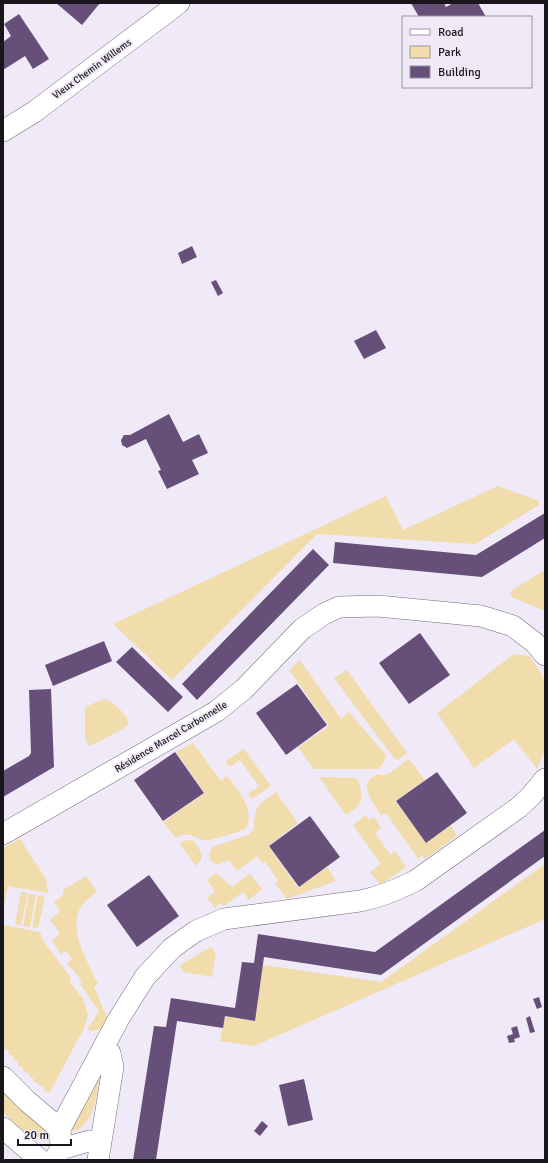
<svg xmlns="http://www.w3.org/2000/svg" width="548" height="1163" font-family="Signika,sans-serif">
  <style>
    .green { fill: #f1dcab }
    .building { fill: #66507a }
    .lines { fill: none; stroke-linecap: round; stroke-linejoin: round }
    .minor-casing { stroke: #726d78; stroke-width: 22 }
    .minor { stroke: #fff; stroke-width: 21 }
    .labels { text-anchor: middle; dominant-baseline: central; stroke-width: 4; stroke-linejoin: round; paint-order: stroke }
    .street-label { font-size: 10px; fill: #18161b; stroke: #f0e9f7 }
  </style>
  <rect width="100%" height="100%" fill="#f0e9f7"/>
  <!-- green -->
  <path class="green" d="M498 486 539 501V505L475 544 317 534 172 680 113 624 386 496 403 530Z
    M545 570V611L512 597 510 594 512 590Z
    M514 654 529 656 540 671 545 683V750L537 769 514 739 474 768 437 713Z
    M300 660 341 719 349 712 386 755 383 764 378 769H314L298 747 329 726 289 670Z
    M347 670 407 753 398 760 394 758 334 678Z
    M104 699C112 700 129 716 128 724L125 728 90 746 85 741V709L87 706Z
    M193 743 221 781 227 776C239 791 255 809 246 829 237 832 214 840 206 840 194 840 190 829 176 838L163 822 205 793 176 752Z
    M244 749 271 786 252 799 248 794 259 786 240 760 230 767 226 761Z
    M409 759 425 780 395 801 426 843 451 825 457 836 425 859 422 855 418 859 386 813 381 815C374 804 356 783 376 775 379 774 383 776 385 775 394 772 402 763 409 759Z
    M319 777 356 778C360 783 363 795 360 802 358 808 351 812 346 815Z
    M276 792 298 823 268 846 298 888 327 867 336 881 287 899 275 883 278 880 265 862 262 863 257 856 237 871 229 860 217 865 211 861 209 855 212 847 248 835 254 829C254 807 258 804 276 792Z
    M366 815 369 820 374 817 381 828 375 833 390 854 395 851 406 867 380 885 370 872 381 864 353 825Z
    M20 839 46 879 48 893 8 886 3 910V848Z
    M187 840 194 841 202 854 201 860 196 866 179 843Z
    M545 864V919L254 1046 220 1041 225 1016 254 1021 263 965 381 982Z
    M216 873 232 887 250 874 262 889 249 900 243 892 224 906 220 903 215 908 207 898 215 891 207 880Z
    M86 876 97 892C90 897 81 904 78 913 71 936 89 964 98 984L94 987 108 1020 103 1028 93 1031 87 1030 99 1011 80 984 82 981 67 963 72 959 66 951 61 954 52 941 60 933 50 920 60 911 54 902 63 895V890Z
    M21 892 28 893 21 925 15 924Z
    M29 894 36 895 30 927 23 926Z
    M38 895 45 897 38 928 32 927Z
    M3 925 40 932 42 939 71 978 69 981 84 1000 88 1016 84 1028 50 1092 44 1091 45 1088 33 1081 34 1079 29 1076 30 1074 23 1071V1068L17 1065 19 1062 13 1059 14 1057 8 1054 9 1050 3 1048Z
    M211 947 216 953 212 977 183 972 180 965Z
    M101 1065C98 1084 97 1126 73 1131L71 1129Z
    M3 1089 48 1132 46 1137C31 1144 15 1124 6 1115L3 1112Z"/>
  <!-- building -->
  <path class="building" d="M56 3H100L82 25Z
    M411 3H444L446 7 453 3H478L486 17H419Z
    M19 14 49 59 33 69 25 56 3 70V42L11 36 4 24Z
    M192 246 197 257 182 264 178 253Z
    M216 280 223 293 218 296 211 282Z
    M376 330 386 348 364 359 354 341Z
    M169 414 183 442 199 434 208 453 192 460 199 474 167 489 158 471 161 470 146 439 127 448 122 445 121 440 124 435H130Z
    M545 513V538L482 577 333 563 335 542 476 555Z
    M313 549 329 565 197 700 182 684Z
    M420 633 450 675 409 704 379 663Z
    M104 641 112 661 53 686 45 665Z
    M132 647 183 697 168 712 116 662Z
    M297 684 327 725 286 755 256 713Z
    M51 689 54 767 3 797V771L29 756 31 753 29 690Z
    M175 752 204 793 163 821 134 780Z
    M437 772 467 813 426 843 396 801Z
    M310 816 340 857 299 887 269 846Z
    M545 830V856L381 975 264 957 255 1021 225 1016 223 1028 177 1021 156 1160H133L154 1026 166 1027 171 998 235 1008 242 962 254 963 258 934 375 952Z
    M149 875 179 916 137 947 107 905Z
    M539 997 542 1007 537 1009 533 999Z
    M530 1016 535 1032 530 1033 526 1018Z
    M517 1026 520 1037 514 1039 515 1042 509 1043 507 1036 513 1034 511 1028Z
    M304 1079 313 1120 288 1126 279 1085Z
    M262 1121 268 1126 260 1136 254 1131Z"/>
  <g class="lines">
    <defs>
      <path id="minor" d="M3 131 34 112 179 3
        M3 834 217 711 244 689 302 629 324 614 339 607 378 606 481 616 513 626 535 643 545 655
        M3 1077 27 1101 60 1129
        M3 1128 40 1160
        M61 1149 89 1141 101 1142
        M54 1160 61 1149 60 1129 118 1020 145 977 172 948 196 931 224 919 360 901C380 897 397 890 415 881L518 808 531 796 545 779
        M98 1160 113 1067 110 1053 103 1048"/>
    </defs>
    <!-- minor casing -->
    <use href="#minor" class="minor-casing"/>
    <!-- minor -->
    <use href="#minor" class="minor"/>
  </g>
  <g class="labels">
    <!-- street labels -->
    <g class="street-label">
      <text transform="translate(92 69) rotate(-36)">Vieux Chemin Willems</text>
      <text transform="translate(171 737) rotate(-31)">Résidence Marcel Carbonnelle</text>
    </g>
  </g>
  <!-- border -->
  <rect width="548" height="1163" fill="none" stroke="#18161b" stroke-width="8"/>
  <!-- legend -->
  <rect x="402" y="16" width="130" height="72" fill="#f0e9f7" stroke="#9a959f"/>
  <rect x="410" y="29" width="20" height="6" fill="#ffffff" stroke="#9a959f"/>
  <text x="438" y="36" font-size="12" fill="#18161b">Road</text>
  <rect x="410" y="46" width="20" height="12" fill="#f1dcab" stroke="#9a959f"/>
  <text x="438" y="56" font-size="12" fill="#18161b">Park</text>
  <rect x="410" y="66" width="20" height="12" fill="#66507a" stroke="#9a959f"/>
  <text x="438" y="76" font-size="12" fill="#18161b">Building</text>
  <!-- scale -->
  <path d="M18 1139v6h53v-6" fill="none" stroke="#18161b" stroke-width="2"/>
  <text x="24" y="1139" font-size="12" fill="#18161b" stroke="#f0e9f7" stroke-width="3" paint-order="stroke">20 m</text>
</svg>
